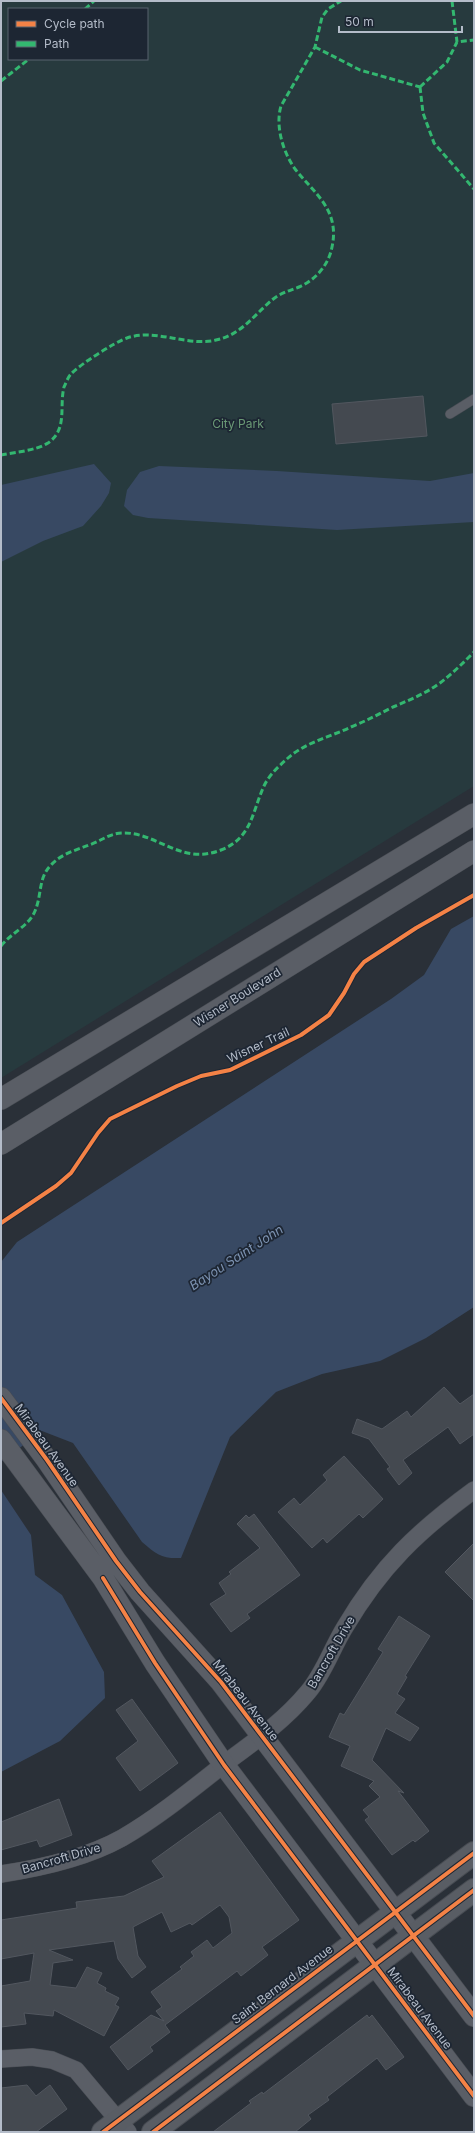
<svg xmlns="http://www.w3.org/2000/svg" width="475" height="2133" font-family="Inter,sans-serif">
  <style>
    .green { fill: #273a3e; fill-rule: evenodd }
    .water { fill: #384963 }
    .building { fill: #444950; stroke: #52575f }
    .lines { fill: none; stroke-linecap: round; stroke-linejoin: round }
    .service-casing { stroke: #484c53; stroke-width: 10 }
    .minor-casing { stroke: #484c53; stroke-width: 18 }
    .tertiary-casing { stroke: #484c53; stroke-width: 22 }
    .secondary-casing { stroke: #484c53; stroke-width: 24 }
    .service { stroke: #5a5e66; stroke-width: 9 }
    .minor { stroke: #5a5e66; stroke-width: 17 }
    .tertiary { stroke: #5a5e66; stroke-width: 21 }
    .secondary { stroke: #595d64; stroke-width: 22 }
    .quiet { stroke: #33b770; stroke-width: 3; stroke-dasharray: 6 3; stroke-linecap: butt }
    .cycleway-casing { stroke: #1d2633; stroke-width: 6 }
    .cycleway { stroke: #f48246; stroke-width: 4 }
    .labels { text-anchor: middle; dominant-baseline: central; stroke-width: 3.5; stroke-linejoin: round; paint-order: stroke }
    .park-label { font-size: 12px; fill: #6b9a76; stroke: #1d2633 }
    .street-label { font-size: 12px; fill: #b4bcc9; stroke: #1d2633 }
    .water-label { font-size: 13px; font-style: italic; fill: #7c92b1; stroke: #1d2633 }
  </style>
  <rect width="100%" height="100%" fill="#2a3038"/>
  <!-- green -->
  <path class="green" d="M1 1H474V786L1 1078ZM9 9H147V59H9Z"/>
  <!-- water -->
  <path class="water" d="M94 464 111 483 109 493 101 506 83 526 43 541 1 562V485Z
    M159 466 277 471 430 481 474 473V522L337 530 148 518 133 515 124 506 127 490 140 472Z
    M474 916V1307L426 1338 380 1361 322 1374 276 1392 230 1437 181 1558C162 1559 156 1554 142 1542L73 1443 42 1431 1 1462V1262L17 1242 391 999 424 975 451 929Z
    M1 1490 31 1535 35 1575 62 1595 104 1672 105 1698 60 1741 1 1772Z"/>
  <!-- building -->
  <path class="building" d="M423 396 427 436 336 444 332 404Z
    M444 1387 460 1404 474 1394V1434L460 1444 448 1427 403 1460 412 1473 399 1485 387 1469 390 1467 369 1439 352 1433 357 1419 382 1429 407 1411 411 1417Z
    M344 1456 383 1499 363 1518 359 1514 327 1543 323 1538 312 1548 278 1512 294 1498 300 1505 327 1480 323 1475Z
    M254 1514 300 1575 247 1614 250 1618 231 1632 210 1604 226 1594 219 1583 231 1574 229 1572 260 1548 237 1524 246 1515 249 1518Z
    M474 1543V1601L445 1572Z
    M399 1616 430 1636 405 1676 407 1677 397 1694 405 1699 395 1713 419 1728 410 1741 386 1728 372 1760 404 1793 398 1791 429 1831 415 1842 413 1840 392 1855 365 1820 369 1817 363 1810 380 1797 369 1786 374 1781 341 1766 350 1746 329 1737 340 1713 344 1715 383 1652 378 1649Z
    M132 1699 178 1763 140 1791 116 1758 138 1741 116 1710Z
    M59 1799 72 1835 40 1847 37 1840 1 1850V1822Z
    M220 1812 299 1920 262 1947 268 1955 241 1976 237 1971 165 2025 170 2032 150 2047 153 2051 128 2070 110 2047 151 2015 164 2021 156 2011 162 2007 151 1992 182 1969 180 1967 194 1956 191 1952 207 1940 213 1948 232 1933 229 1917 220 1905 192 1925 190 1923 171 1932 162 1912 133 1927 138 1956 146 1967 132 1978 118 1959 114 1941 49 1950 73 1960 53 1963 50 1985 76 1988 87 1967 102 1973 97 1983 106 1988 105 1991 119 1998 115 2005 119 2007 104 2036 54 2010 53 2016 24 2013 26 2024 1 2027V1986L30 1981 34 1953 1 1959V1920L77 1908 76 1902 124 1896 164 1877 152 1861Z
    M367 2015 369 2018 372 2015 404 2057 386 2070 377 2058 327 2097 329 2100 308 2115 311 2119 295 2132H213L251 2103 249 2101 262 2092 263 2094Z
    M27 2085 36 2096 50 2085 67 2109 36 2132H1V2088Z"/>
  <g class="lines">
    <defs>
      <path id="service" d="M450 414 474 399"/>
      <path id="minor" d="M1 1874C41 1868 86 1858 122 1838 158 1817 191 1790 224 1764 254 1742 284 1721 308 1692 324 1673 332 1648 345 1627 381 1566 418 1531 474 1490
        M1 2059 32 2057 52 2060 76 2070 128 2132"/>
      <path id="tertiary" d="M1 1099 474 814
        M1 1144 474 851
        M1 1398 47 1460 116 1561 140 1592 221 1682 474 2016
        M1 1440 103 1578 155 1663 224 1765 474 2096"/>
      <path id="secondary" d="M103 2132 474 1853
        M153 2132 474 1890"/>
    </defs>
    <!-- service casing -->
    <use href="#service" class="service-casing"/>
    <!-- minor casing -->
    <use href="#minor" class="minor-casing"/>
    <!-- tertiary casing -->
    <use href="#tertiary" class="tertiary-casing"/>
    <!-- secondary casing -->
    <use href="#secondary" class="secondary-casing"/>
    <!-- service -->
    <use href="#service" class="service"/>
    <!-- minor -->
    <use href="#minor" class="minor"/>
    <!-- tertiary -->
    <use href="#tertiary" class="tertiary"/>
    <!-- secondary -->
    <use href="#secondary" class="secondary"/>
    <!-- quiet -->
    <path class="quiet" d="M452 1 457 42
      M85 9 94 1
      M315 47 360 70 420 87
      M1 81 29 59
      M420 87 423 113 434 143 474 189
      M420 87 447 62 457 42 474 40
      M1 455C15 452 35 451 48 443 68 429 59 407 64 387 66 383 68 377 71 374 79 365 115 342 127 338 156 328 187 347 216 340 241 335 254 315 272 300 280 293 289 291 299 287 316 280 329 264 332 247 340 210 315 194 295 169 283 152 275 126 281 106L315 47 322 17 328 9 341 1
      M1 946C11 933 29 926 35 911 42 895 38 878 51 865 61 854 76 850 89 845 101 841 110 833 123 833 157 832 181 866 221 850 252 838 252 812 264 786 269 775 279 766 288 758 306 742 330 737 351 727 366 721 379 714 393 707 409 700 425 694 440 683 452 674 463 663 474 652"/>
    <defs>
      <path id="cycleway" d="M1 1223 56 1186 71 1173 98 1133 110 1119 177 1086 201 1076 230 1070 301 1035 329 1015 344 993 354 974 364 962 416 928 474 895
        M1 1398 47 1460 116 1561 140 1592 221 1682 474 2016
        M103 1578 155 1663 224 1765 474 2096
        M103 2132 474 1853
        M153 2132 474 1890"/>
    </defs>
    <!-- cycleway casing -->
    <use href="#cycleway" class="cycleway-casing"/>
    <!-- cycleway -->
    <use href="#cycleway" class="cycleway"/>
  </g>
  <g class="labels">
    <!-- park labels -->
    <g class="park-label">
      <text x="238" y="423">City Park</text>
    </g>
    <!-- street labels -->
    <g class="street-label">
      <text transform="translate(237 997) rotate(-32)">Wisner Boulevard</text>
      <text transform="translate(258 1045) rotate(-25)">Wisner Trail</text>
      <text transform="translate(47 1445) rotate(54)">Mirabeau Avenue</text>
      <text transform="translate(331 1652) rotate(-60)">Bancroft Drive</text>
      <text transform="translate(246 1700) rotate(52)">Mirabeau Avenue</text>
      <text transform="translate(61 1858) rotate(-16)">Bancroft Drive</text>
      <text transform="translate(282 1984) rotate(-37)">Saint Bernard Avenue</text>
      <text transform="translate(420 2008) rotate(53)">Mirabeau Avenue</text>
    </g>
    <!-- water labels -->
    <g class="water-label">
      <text transform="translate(236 1257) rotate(-33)">Bayou Saint John</text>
    </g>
  </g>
  <!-- border -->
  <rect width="475" height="2133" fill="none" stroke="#b4bcc9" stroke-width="4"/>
  <!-- legend -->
  <rect x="8" y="8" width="140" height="52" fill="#1d2633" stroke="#59626f"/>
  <rect x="16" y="21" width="20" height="6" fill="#f48246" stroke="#59626f"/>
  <text x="44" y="28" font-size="12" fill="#b4bcc9">Cycle path</text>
  <rect x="16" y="41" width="20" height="6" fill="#33b770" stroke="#59626f"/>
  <text x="44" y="48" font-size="12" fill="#b4bcc9">Path</text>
  <!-- scale -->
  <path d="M339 26v6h123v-6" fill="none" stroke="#b4bcc9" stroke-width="2"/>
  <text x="345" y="26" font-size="12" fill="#b4bcc9" stroke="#1d2633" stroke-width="3" paint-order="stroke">50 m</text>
</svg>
